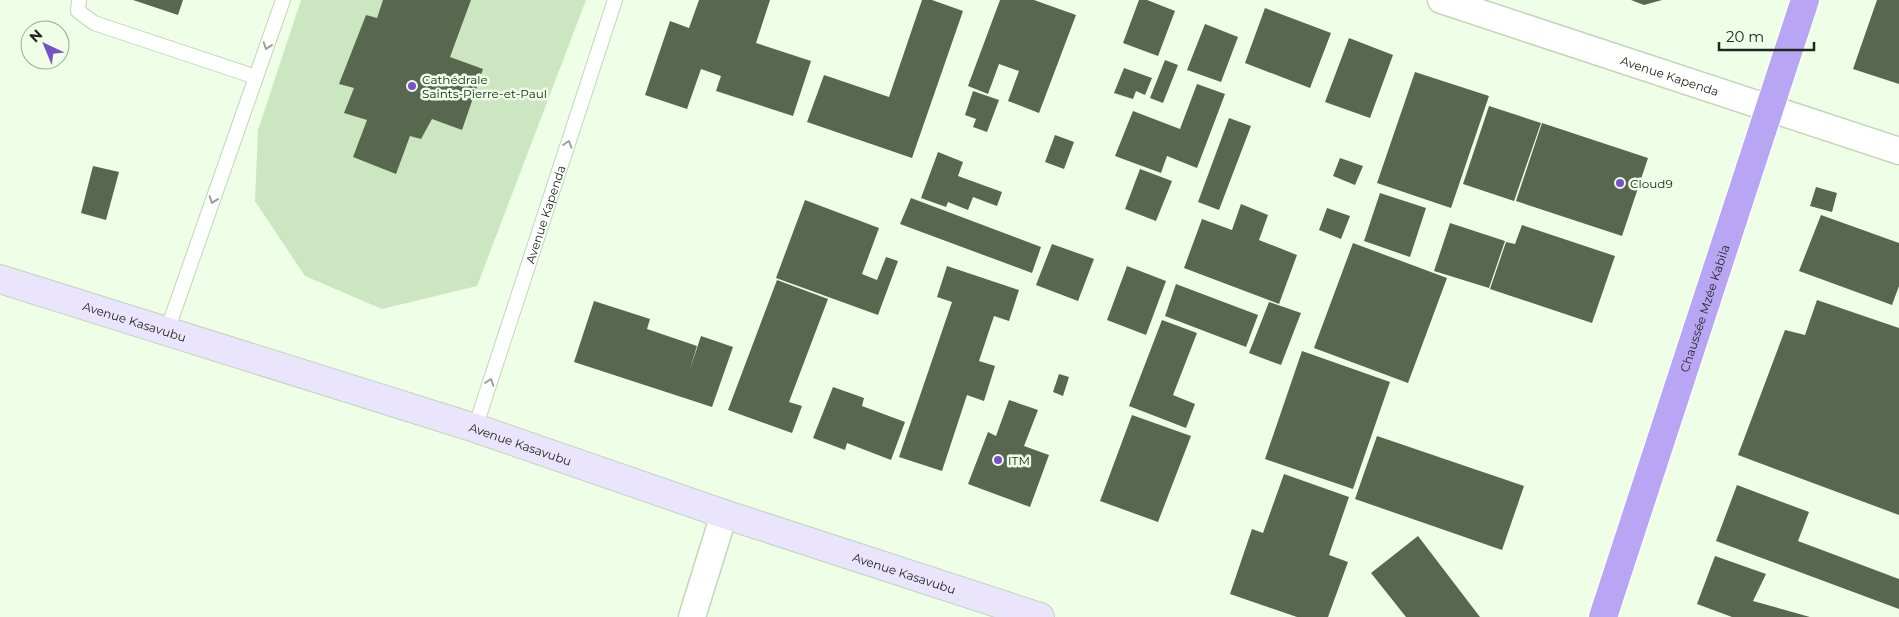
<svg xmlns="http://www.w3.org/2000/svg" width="1899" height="617" font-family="Montserrat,sans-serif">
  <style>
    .green { fill: #cbe6c0 }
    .building { fill: #57684f }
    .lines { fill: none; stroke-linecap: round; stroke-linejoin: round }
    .lane-casing { stroke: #c2d6ba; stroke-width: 16 }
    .street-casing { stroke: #c2d6ba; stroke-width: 29 }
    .secondary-casing { stroke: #c2d6ba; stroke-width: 30 }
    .highway-casing { stroke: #fff; stroke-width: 30 }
    .lane { stroke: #fff; stroke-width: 14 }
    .street { stroke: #fff; stroke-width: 26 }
    .secondary { stroke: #eae4fc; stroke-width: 28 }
    .highway { stroke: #b8a6f4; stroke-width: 28 }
    .oneway { stroke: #9b9e99 }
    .poi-dot { fill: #7851ca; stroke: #eefee7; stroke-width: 2 }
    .labels { text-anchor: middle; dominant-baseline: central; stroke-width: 5; stroke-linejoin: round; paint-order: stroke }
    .street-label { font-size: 12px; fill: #20271d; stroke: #eefee7 }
    .poi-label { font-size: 12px; fill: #20271d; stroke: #eefee7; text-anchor: start }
  </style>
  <rect width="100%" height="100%" fill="#eefee7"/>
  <!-- green -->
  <path class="green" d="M301 0H586L477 286 382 309 305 276 255 201 258 130Z"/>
  <!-- building -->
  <path class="building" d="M133 0H183L178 15Z
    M383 0H471L450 57 483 69 462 130 432 119 421 139 410 136 396 174 353 157 367 120 344 113 354 88 339 84 366 15 377 18Z
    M699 0H770L756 43 811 61 793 116 716 91 721 76 701 69 687 109 645 95 670 21 689 28Z
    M922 0H932L963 11 912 158 807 122 824 75 889 97Z
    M1000 0H1034L1076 15 1039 113 1008 101 1019 71 999 64 988 94 968 86Z
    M1139 0H1147L1175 11 1158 56 1123 43Z
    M1631 0H1662L1644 5Z
    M1877 0H1899V84L1853 69Z
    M1265 8 1331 33 1310 88 1245 63Z
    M1205 24 1238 37 1221 82 1187 70Z
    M1349 38 1393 55 1370 118 1325 102Z
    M1165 60 1178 65 1163 103 1150 98Z
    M1124 68 1152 78 1145 95 1136 91 1133 99 1114 93Z
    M1415 72 1489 96 1451 208 1377 183Z
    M1197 84 1225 94 1197 168 1167 156 1161 173 1115 156 1133 111 1180 129Z
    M973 91 999 100 987 132 973 127 976 119 965 115Z
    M1489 106 1541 123 1514 201 1463 184Z
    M1229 118 1251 126 1219 210 1198 202Z
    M1542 123 1648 158 1622 236 1516 201Z
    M1055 135 1074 142 1064 169 1045 162Z
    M938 152 963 162 958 176 1002 192 997 206 973 197 968 210 948 202 946 207 921 198Z
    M1340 158 1363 166 1355 185 1333 176Z
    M93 166 119 172 106 220 81 213Z
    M1140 169 1172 181 1156 221 1125 209Z
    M1816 187 1837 193 1832 212 1810 206Z
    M1380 193 1426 208 1410 257 1364 241Z
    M911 198 1041 247 1032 273 900 224Z
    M805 200 879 228 862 274 877 280 886 257 898 261 878 315 776 278Z
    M1241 204 1268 215 1259 240 1297 255 1279 304 1184 268 1202 219 1232 230Z
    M1327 208 1350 216 1341 239 1319 230Z
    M1821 215 1899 243V286L1892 305 1799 271Z
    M1450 223 1505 241 1489 288 1434 271Z
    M1522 225 1615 256 1592 323 1490 289 1506 242 1515 244Z
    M1353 243 1447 278 1408 383 1314 348Z
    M1052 244 1094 259 1078 301 1036 285Z
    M947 266 1019 290 1009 321 994 316 979 361 995 366 984 401 967 395 942 471 899 457 952 302 937 297Z
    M1127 266 1166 281 1146 335 1107 320Z
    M777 280 828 299 789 402 802 406 792 433 728 410Z
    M1176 284 1258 315 1246 347 1165 316Z
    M1817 300 1899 328V515L1738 455 1785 330 1805 335Z
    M594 301 650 319 647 329 697 346 689 372 701 336 733 347 712 407 574 362Z
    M1269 302 1301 313 1281 365 1249 353Z
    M1162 320 1197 333 1173 395 1195 404 1186 428 1129 406Z
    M1302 351 1390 382 1353 489 1265 459Z
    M1059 374 1069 377 1063 396 1053 392Z
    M833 387 864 398 862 406 905 422 891 460 847 443 845 450 813 438Z
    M1009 400 1038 410 1024 446 1049 455 1030 507 968 484 988 432 996 436Z
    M1132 415 1191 436 1158 522 1100 501Z
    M1377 436 1524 486 1502 550 1355 499Z
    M1284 474 1349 497 1329 555 1348 562 1328 617H1297L1230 594 1252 529 1263 533Z
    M1737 485 1809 512 1798 541 1899 579V609L1716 541Z
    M1418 536 1480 617H1406L1371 573Z
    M1715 556 1766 574 1753 601 1810 617H1732L1697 604Z"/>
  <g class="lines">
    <defs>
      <g id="lane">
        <path d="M79 0 78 11 94 23 256 77"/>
        <path d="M167 331 283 0"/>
        <path id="s1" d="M475 428 615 0"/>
      </g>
      <g id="street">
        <path id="s2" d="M1441 0 1899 151"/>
        <path d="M692 617 724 514"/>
      </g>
      <g id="secondary">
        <path id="s3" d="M0 279 475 428 724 514 1040 617"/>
      </g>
      <g id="highway">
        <path id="s4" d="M1603 617 1805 0"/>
      </g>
    </defs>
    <!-- lane casing -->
    <use href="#lane" class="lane-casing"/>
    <!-- street casing -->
    <use href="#street" class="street-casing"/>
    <!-- secondary casing -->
    <use href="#secondary" class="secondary-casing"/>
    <!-- highway casing -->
    <use href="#highway" class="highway-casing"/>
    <!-- lane -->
    <use href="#lane" class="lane"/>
    <!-- street -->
    <use href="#street" class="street"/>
    <!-- secondary -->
    <use href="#secondary" class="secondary"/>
    <!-- highway -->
    <use href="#highway" class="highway"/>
  </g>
  <!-- one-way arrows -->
  <defs><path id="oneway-chevron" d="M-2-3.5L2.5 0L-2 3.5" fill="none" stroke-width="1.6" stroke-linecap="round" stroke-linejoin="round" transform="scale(1.25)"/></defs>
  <g class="oneway">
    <use href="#oneway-chevron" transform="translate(267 46) rotate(109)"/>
    <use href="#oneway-chevron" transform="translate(568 144) rotate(-72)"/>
    <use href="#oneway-chevron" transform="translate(213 200) rotate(109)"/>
    <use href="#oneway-chevron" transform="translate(490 382) rotate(-72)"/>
  </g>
  <!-- markers -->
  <g class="poi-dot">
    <circle cx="412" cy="86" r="5"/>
    <circle cx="1620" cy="183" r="5"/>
    <circle cx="998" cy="460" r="5"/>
  </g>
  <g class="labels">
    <!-- street labels -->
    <g class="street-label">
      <text stroke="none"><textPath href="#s2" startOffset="241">Avenue Kapenda</textPath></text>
      <text stroke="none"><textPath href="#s1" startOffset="225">Avenue Kapenda</textPath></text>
      <text stroke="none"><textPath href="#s4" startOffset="325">Chaussée Mzée Kabila</textPath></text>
      <text stroke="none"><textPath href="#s3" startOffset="141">Avenue Kasavubu</textPath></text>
      <text stroke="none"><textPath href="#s3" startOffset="546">Avenue Kasavubu</textPath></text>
      <text stroke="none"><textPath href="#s3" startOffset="951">Avenue Kasavubu</textPath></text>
    </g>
    <!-- poi labels -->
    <g class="poi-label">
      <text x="422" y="79">Cathédrale<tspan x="422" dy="14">Saints-Pierre-et-Paul</tspan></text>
      <text x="1630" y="183">Cloud9</text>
      <text x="1008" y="460">ITM</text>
    </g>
  </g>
  <!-- north arrow -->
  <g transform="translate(45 45) rotate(316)"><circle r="24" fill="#eefee7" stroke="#9ca896"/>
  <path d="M0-4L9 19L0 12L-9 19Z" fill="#7851ca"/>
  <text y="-8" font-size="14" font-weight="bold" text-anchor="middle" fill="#20271d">N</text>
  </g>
  <!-- scale -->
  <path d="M1719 42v8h95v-8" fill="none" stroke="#20271d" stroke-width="2.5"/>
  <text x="1726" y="42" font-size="15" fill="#20271d" stroke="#eefee7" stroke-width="4" paint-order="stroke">20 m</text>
</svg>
